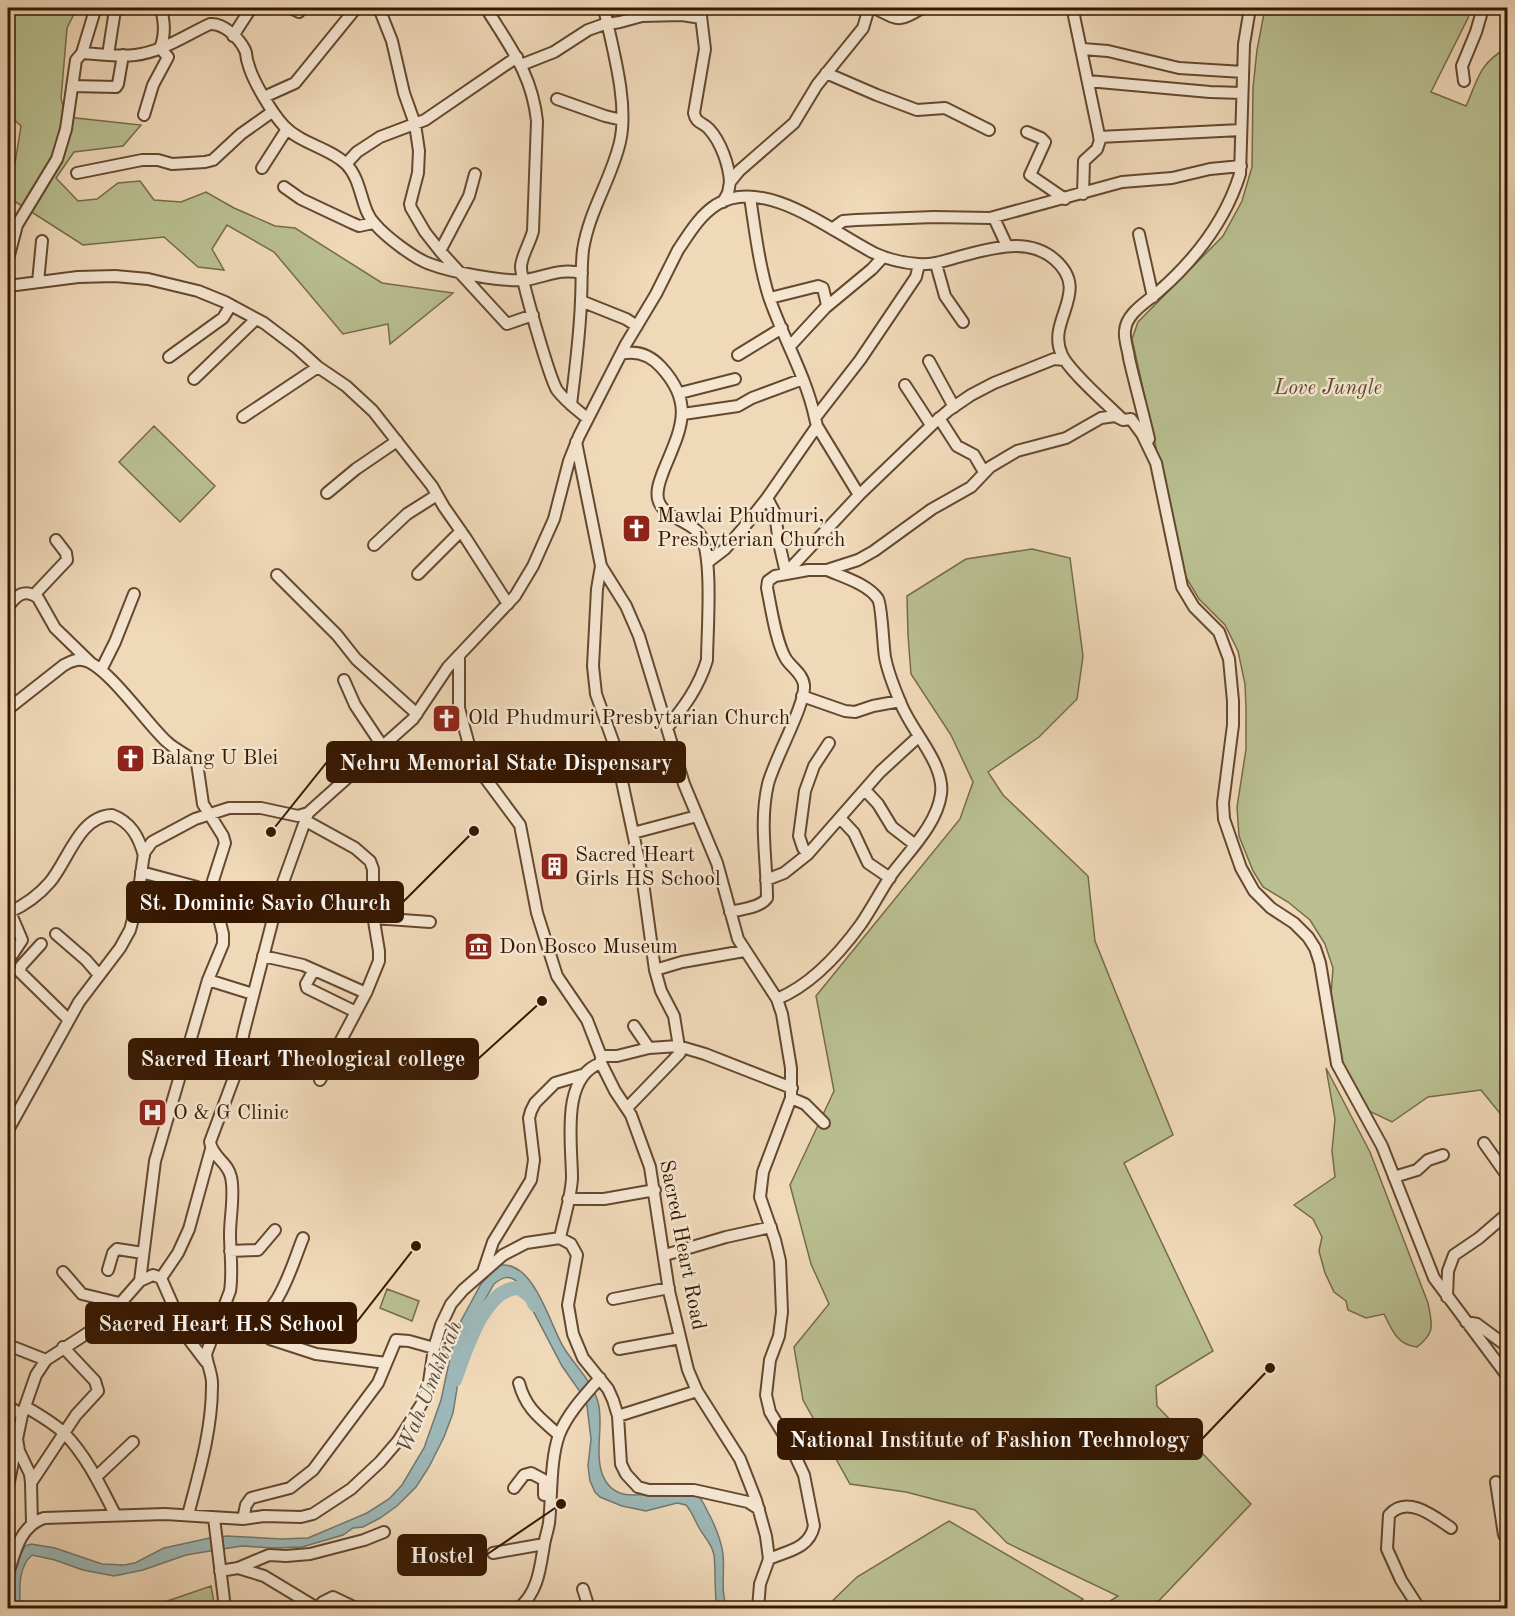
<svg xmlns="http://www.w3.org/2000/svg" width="1515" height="1616" font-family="'Old Standard TT',serif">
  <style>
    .green { fill: #b9bf90; stroke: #776b48; stroke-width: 1.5 }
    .water { fill: #9db8b8; stroke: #73786f; stroke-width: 1.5 }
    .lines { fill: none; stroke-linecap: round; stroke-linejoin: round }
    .river { stroke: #9db8b8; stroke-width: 14 }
    .minor-casing { stroke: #64482f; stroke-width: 14 }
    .minor { stroke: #f5e6d2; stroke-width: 10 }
    .labels { text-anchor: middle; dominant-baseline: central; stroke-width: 5; stroke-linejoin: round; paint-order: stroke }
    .park-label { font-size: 21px; font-style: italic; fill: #5d492c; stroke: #f5e6d2 }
    .poi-label { font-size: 21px; fill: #351701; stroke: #f5e6d2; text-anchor: start }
    .street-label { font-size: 21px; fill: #351701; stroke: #f5e6d2 }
    .water-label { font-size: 22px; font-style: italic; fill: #594f41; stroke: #f5e6d2 }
    .leader { fill: none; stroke: #351701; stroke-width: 2 }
    .callout-dot { fill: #351701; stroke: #f5e6d2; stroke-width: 2 }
    .callout { fill: #351701; stroke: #351701; stroke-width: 2 }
    .callout-label { font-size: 22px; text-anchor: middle; font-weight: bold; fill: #fff }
  </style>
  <rect width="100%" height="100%" fill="#f0d9b9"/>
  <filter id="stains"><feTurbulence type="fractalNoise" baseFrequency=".00333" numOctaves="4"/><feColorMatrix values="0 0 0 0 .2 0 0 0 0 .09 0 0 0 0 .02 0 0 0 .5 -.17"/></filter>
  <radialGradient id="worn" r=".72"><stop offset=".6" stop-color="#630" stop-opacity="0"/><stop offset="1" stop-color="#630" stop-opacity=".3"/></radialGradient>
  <!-- green -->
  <path class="green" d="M8 8H77L67 28 61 99 67 117 141 125 123 146 74 152 56 178 78 201 97 199 118 183 140 181 154 200 181 202 206 192 234 208 275 226 295 228 382 283 453 293 390 344 388 324 343 334 274 252 227 225 212 249 224 270 198 267 164 237 83 245 8 197V170L15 163 21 126 8 114Z
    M1265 8H1471L1468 18 1431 92 1466 106C1478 80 1478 65 1505 49H1507V1122L1481 1090 1428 1097 1392 1122 1369 1111 1343 1070 1330 1009 1333 968 1325 944 1310 920 1288 902 1263 887 1253 871 1239 836 1237 807 1246 749V709L1245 684 1238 651 1225 625 1199 599 1184 574 1132 339 1138 322 1223 236 1242 201 1252 167 1253 88 1257 50Z
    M154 426 215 486 180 522 119 462Z
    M1032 549 1070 558 1083 656 1077 699 1039 737 988 772 1003 795 1088 876 1095 941 1173 1135 1124 1163 1213 1351 1156 1386 1157 1406 1251 1504 1152 1608H1099L1118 1596 1007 1543 975 1510 906 1492 850 1484 803 1400 794 1347 829 1304 811 1264 790 1185 834 1091 816 996 960 819 973 782 951 735 911 674 908 635 907 596 966 559Z
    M1326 1068 1370 1152 1428 1303C1432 1325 1436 1332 1417 1347 1397 1345 1392 1330 1384 1314L1366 1318 1348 1310 1346 1301 1334 1292 1325 1273 1319 1251 1322 1237 1313 1219 1294 1205 1335 1177 1332 1151 1335 1119Z
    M387 1289 419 1301 412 1321 380 1308Z
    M949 1521 1083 1599 1070 1608H825L857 1577Z
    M211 1586 215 1608H147Z"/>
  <!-- water -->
  <path class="water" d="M501 1265C535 1262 550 1326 564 1348 575 1366 592 1381 598 1402 604 1424 595 1448 601 1470 614 1519 673 1478 698 1496 704 1501 706 1510 710 1516 716 1528 721 1540 723 1554 725 1574 720 1590 727 1608H717C714 1591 716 1573 714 1555 712 1543 703 1536 698 1526 694 1518 692 1512 686 1505L677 1503 646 1511 622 1506 600 1497 595 1492 590 1481 588 1466 591 1439 587 1406 583 1396 562 1366 519 1284C511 1274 502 1277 494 1284L466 1333 453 1413 444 1437 429 1467 416 1487 397 1506 380 1518 363 1527 353 1528 343 1535 302 1547 274 1548 242 1546 210 1551 186 1555 143 1570 114 1576 83 1570 55 1560 32 1555C17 1568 20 1591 20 1608H8L13 1569 25 1546 31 1544 55 1548 102 1564 124 1565 135 1563 164 1548 210 1538 227 1536 281 1539 308 1538 367 1513 389 1499 402 1485 424 1448 441 1400 456 1330 481 1284 495 1269Z"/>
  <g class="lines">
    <!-- river -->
    <path class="river" d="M455 1380C465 1353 484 1287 519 1288L531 1297 535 1305"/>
    <defs>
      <path id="minor" d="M291 8 299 12
        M379 8 392 41 404 93 415 124 419 151 418 173 410 204 411 208 425 232 440 251 507 324 533 315
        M486 8C510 47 532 74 537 121L533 231C530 243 522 255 521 266 520 277 550 379 557 390 565 401 576 409 587 418
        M700 8 705 49 694 113C696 124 703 122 709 129 721 142 729 165 730 182
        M874 8C899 20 898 23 922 8
        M1073 11 1100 140 1097 149 1084 161 1083 194
        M233 36 251 8
        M1083 49 1108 51 1179 68 1243 72
        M82 53 95 10
        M108 55 115 10
        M521 65 554 52 588 30 602 25 620 22 642 16 682 15 701 18
        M826 73 877 95 917 110 945 108 989 130
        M1088 81 1210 92 1242 93
        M1464 81 1462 66 1476 32 1483 8
        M72 86 116 87 118 84 123 55
        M264 97 295 83 356 8
        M557 99 605 116 622 120
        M144 115 153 85 168 57 160 48C166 34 164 21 161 8
        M1027 132 1041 138 1045 142 1030 175 1065 199
        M1099 137 1241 130
        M346 164 357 152 380 137 425 120 517 57
        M262 168 287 129
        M77 173 142 160H158L172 164 205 162 213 160 241 134 272 112
        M284 187 301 199 352 223 359 226 373 223
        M750 197C755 230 759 265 769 297 783 338 806 376 815 418
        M723 202 728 193 730 182 739 171 794 123 817 85 863 28 869 8
        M994 218 1007 246
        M832 229 843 221 856 220 934 217 990 218 1122 182 1172 178 1210 169 1241 166
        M1139 234 1153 297
        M440 251 469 196 475 174
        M8 259 17 225 57 159 66 129 76 60 82 53C100 54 117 57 135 55 162 52 186 35 210 24 224 23 239 38 245 50 247 54 246 59 248 63 252 80 272 113 284 126 301 144 330 148 346 164 363 181 360 209 375 224 386 237 415 259 430 264 451 272 502 282 524 280 547 277 557 268 582 273
        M936 264 945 296 963 322
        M38 282 42 241
        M8 286 78 277 115 276 148 279 198 291 225 302 264 323 297 348 318 367 346 386 373 411 432 486 444 507 465 537 508 604
        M770 298 818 286 823 288 827 305
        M581 301 626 319 637 326
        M790 346 825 308 872 269 883 257
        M621 354C637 350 650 355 661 367 696 405 680 430 663 472 660 481 656 489 658 499 662 517 688 520 699 533 714 552 707 633 707 660 699 687 684 707 667 728
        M738 355 782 328
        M169 357 223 318 231 305
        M929 361 954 407
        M194 379 256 319
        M905 385 931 425
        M680 393 735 379
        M571 405C575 370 580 335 581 300 582 284 581 267 583 250 589 211 611 180 620 142 629 103 612 47 604 8
        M683 414 738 406 752 398 803 379
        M243 417 318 367
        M939 418 957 446 974 455 984 472
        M817 426 859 495
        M1149 439C1143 412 1135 385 1129 358 1128 349 1124 340 1125 331 1126 314 1145 303 1157 293 1195 260 1225 222 1240 174L1244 44 1250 8
        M576 442 601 566 597 589 593 666 596 694 614 744 642 875 655 970 661 991 674 1016 680 1053 627 1108
        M327 493 356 469 397 441
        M767 498 775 513 779 543 786 573
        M374 545 407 514 437 495
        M708 562 725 549 745 526 767 498 817 426 815 418 860 360 916 277 919 264
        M601 566 626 606 639 636 684 784 717 863 738 939 777 999 782 1014 791 1068V1098L763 1172 760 1197 775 1240 780 1261 782 1312 779 1336 770 1360 766 1395 770 1412 790 1445 804 1475 814 1526C809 1549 787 1551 769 1559
        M418 574 461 531
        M785 574 859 495 935 422 949 410 971 395 994 383 1054 359 1065 360
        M277 575 337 635 356 659 417 714
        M34 595 67 560 66 553 56 540
        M8 607C16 595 25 588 38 598L55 628 91 663
        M459 655V708L469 745 480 771 520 825 537 913 557 976 587 1020 601 1056V1063L615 1091 631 1115 650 1167 669 1291 688 1370 697 1391 740 1459 756 1500 766 1536 769 1559 760 1584 758 1608
        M101 670 115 642 134 594
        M344 680 355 705 383 747
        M802 696 845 711 855 712 873 706 900 701
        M8 709 64 665C70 662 75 659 82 660 105 662 147 724 166 741 175 750 187 754 197 763L203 804 223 836 225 843 211 887 223 934V944L208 980 155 1161 140 1281
        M865 790 878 804 892 827 914 844
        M840 818 854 833 868 863 890 878
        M306 821 355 848 370 861 373 869V915L379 951V961L366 993 320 1080
        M633 833 697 816
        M808 854 803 848 799 836 805 791 814 766 829 743
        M141 872 197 887
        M766 880 784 873 808 854 880 772 918 737
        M730 912C741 909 760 908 767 898 767 860 759 823 768 784 774 760 806 704 804 685 803 674 791 667 786 659 776 643 771 607 767 588L768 581 775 576 808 570H827L858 560 874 551 932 509 971 487 990 467 1017 451 1066 438 1101 418 1115 416 1123 420 1131 419 1142 434 1156 463 1182 587 1194 607 1219 632 1229 659 1233 701V725L1223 803 1224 819 1234 848 1241 868 1254 891 1271 908 1294 923 1308 937 1315 948 1320 963 1337 1064 1382 1146 1434 1278 1508 1377
        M8 913C23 906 39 895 50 882 68 861 79 816 112 815 131 822 139 837 144 856
        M374 918 430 922
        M56 934 86 960 99 975
        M41 944 21 966 20 972 69 1020
        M263 956 303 965 366 993
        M8 961 22 940 10 912
        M314 970 306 984 307 988 356 1012
        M655 970 682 962 744 951
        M208 980 253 994
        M777 999C811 985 840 953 861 924 872 908 881 890 892 874 910 850 937 824 941 794 945 764 912 732 901 704 895 690 888 673 885 657 883 645 882 606 878 599 868 584 843 577 827 570
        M634 1026 649 1048
        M601 1056H617L649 1048 678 1046 705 1054 792 1088
        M791 1098 805 1104 824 1123
        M8 1130 79 1002 120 948 130 930 137 904 144 853 152 842 195 819 229 808H261L298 816 308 813 413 719 448 667 515 596 533 566 554 519 569 461 579 436 626 344 656 294 678 250C689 234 699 216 716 205 764 175 832 232 874 253 887 259 904 263 918 264 933 265 944 261 958 257 988 249 1027 236 1054 259 1093 292 1045 320 1062 355 1069 371 1107 404 1121 418
        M1484 1143 1508 1177
        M1394 1177 1417 1170 1428 1160 1443 1155
        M568 1199H604L655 1190
        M560 1238C564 1218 571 1198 572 1178 572 1144 560 1077 601 1063
        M230 1251 258 1250 275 1230
        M665 1255 726 1237 771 1227
        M108 1270 113 1253 117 1249 143 1253
        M63 1272 82 1294 119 1303
        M483 1272 493 1242 531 1180 534 1160 529 1118 531 1111 535 1103 555 1083 582 1075
        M161 1278 178 1253 189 1229 211 1149
        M1447 1297 1448 1271 1454 1255 1479 1238 1508 1213
        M613 1299 669 1288
        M1466 1322 1477 1324 1508 1347
        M215 1327C225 1327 235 1328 244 1326 279 1318 291 1267 303 1238
        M270 1339 316 1354 386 1363
        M8 1345 46 1360
        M619 1349 680 1338
        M519 1383C526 1409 540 1418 559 1435
        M8 1406 22 1415
        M26 1407C39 1415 54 1423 65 1434 87 1457 101 1487 115 1514
        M618 1416 697 1391
        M96 1477 133 1442
        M1496 1482 1504 1535 1508 1538
        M31 1483 76 1415 98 1391 95 1381 63 1347
        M8 1487 16 1446
        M514 1488 524 1475 531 1473 544 1480V1495
        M188 1515C199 1473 212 1430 212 1386 213 1375 207 1365 206 1354L230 1291C233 1272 230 1253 230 1234 230 1216 235 1195 231 1177 228 1162 212 1157 210 1142L235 1075 244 1031 281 888 308 813
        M214 1518 225 1608
        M243 1519 246 1505 251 1498 290 1488 313 1470 378 1383 396 1340 409 1341 434 1348
        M32 1524 31 1483 30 1474 19 1451 17 1439 22 1415 36 1375 46 1360 103 1323 140 1281 153 1275 161 1278 187 1337 206 1362
        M493 1553 544 1544
        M238 1568 269 1555 286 1556 310 1554 364 1540 384 1532
        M220 1571 238 1568 264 1576 317 1608 323 1602 333 1597 356 1608
        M8 1574C15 1552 20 1526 44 1518L165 1514 243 1519 264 1516 301 1517 313 1514 351 1489 380 1462 398 1441 421 1405 428 1389 434 1348 441 1325 451 1304 463 1290 503 1255 526 1243 560 1238 571 1244 577 1255 568 1305 573 1334 583 1358 608 1389 613 1400 618 1416 621 1464 626 1474 638 1487 649 1490H694L748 1502 759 1509
        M583 1589 589 1608
        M519 1608C538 1592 540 1569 544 1545 545 1538 548 1530 549 1523 552 1496 550 1460 559 1435 567 1414 585 1395 600 1378
        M1419 1608 1401 1580 1387 1549 1389 1515C1407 1494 1435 1517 1451 1528"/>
    </defs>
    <!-- minor casing -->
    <use href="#minor" class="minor-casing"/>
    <!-- minor -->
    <use href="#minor" class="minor"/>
  </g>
  <!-- icons -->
  <defs>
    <symbol id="church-square" viewBox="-11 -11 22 22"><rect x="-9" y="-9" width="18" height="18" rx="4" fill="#8f2418" stroke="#f5e6d2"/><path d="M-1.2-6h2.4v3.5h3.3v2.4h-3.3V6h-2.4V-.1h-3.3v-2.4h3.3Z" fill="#fff"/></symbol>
    <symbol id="building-square" viewBox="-11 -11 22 22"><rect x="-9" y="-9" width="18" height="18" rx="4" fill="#8f2418" stroke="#f5e6d2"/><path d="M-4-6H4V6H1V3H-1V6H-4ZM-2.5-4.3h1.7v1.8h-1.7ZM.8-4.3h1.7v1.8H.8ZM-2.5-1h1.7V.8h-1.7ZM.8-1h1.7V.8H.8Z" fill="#fff"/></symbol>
    <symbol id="museum-square" viewBox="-11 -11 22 22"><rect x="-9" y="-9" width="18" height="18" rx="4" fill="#8f2418" stroke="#f5e6d2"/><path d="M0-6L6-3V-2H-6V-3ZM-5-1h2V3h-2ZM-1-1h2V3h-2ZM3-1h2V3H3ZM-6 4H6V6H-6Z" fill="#fff"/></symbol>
    <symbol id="hospital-square" viewBox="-11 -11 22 22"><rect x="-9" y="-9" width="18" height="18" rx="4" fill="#8f2418" stroke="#f5e6d2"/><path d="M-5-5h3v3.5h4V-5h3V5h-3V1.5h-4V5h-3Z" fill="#fff"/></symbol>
  </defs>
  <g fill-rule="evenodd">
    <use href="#church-square" x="620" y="512" width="33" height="33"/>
    <use href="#church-square" x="430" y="702" width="33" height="33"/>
    <use href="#church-square" x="114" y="742" width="33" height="33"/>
    <use href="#building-square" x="538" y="850" width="33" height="33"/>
    <use href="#museum-square" x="462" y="930" width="33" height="33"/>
    <use href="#hospital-square" x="136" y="1096" width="33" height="33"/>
  </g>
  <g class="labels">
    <!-- park labels -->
    <g class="park-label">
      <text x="1328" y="388">Love Jungle</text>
    </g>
    <!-- poi labels -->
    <g class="poi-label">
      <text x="657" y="516">Mawlai Phudmuri,<tspan x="657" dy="24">Presbyterian Church</tspan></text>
      <text x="468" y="718">Old Phudmuri Presbytarian Church</text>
      <text x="151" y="758">Balang U Blei</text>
      <text x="575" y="855">Sacred Heart<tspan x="575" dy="24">Girls HS School</tspan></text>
      <text x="499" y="947">Don Bosco Museum</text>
      <text x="173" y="1113">O &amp; G Clinic</text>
    </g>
    <!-- street labels -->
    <g class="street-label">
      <text transform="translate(682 1245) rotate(79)">Sacred Heart Road</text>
    </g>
    <!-- water labels -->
    <g class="water-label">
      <text transform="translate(430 1387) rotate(-68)">Wah Umkhrah</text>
    </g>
  </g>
  <!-- callouts -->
  <path class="leader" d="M271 832L327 762M474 831L403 902M542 1001L478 1059M416 1246L356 1323M1270 1368L1202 1439M561 1504L486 1555"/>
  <g class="callout-dot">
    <circle cx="271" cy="832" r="6"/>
    <circle cx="474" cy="831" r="6"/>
    <circle cx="542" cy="1001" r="6"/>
    <circle cx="416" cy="1246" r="6"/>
    <circle cx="1270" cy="1368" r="6"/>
    <circle cx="561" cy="1504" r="6"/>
  </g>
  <g class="callout">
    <rect x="327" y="742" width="358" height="40" rx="6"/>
    <rect x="127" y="882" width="276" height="40" rx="6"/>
    <rect x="129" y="1039" width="349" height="40" rx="6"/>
    <rect x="86" y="1303" width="270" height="40" rx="6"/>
    <rect x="778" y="1419" width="424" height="40" rx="6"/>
    <rect x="398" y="1535" width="88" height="40" rx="6"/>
  </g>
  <g class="callout-label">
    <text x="506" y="770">Nehru Memorial State Dispensary</text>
    <text x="265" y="910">St. Dominic Savio Church</text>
    <text x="303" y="1066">Sacred Heart Theological college</text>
    <text x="221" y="1331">Sacred Heart H.S School</text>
    <text x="990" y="1447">National Institute of Fashion Technology</text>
    <text x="442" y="1563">Hostel</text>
  </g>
  <!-- margin -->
  <rect width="1515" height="1616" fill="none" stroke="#f0d9b9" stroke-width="30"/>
  <rect x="9" y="9" width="1497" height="1598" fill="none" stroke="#351701" stroke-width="3"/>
  <rect x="15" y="15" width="1485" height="1586" fill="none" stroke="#351701" stroke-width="1.5"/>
  <rect width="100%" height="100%" filter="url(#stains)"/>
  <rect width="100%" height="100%" fill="url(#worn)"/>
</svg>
